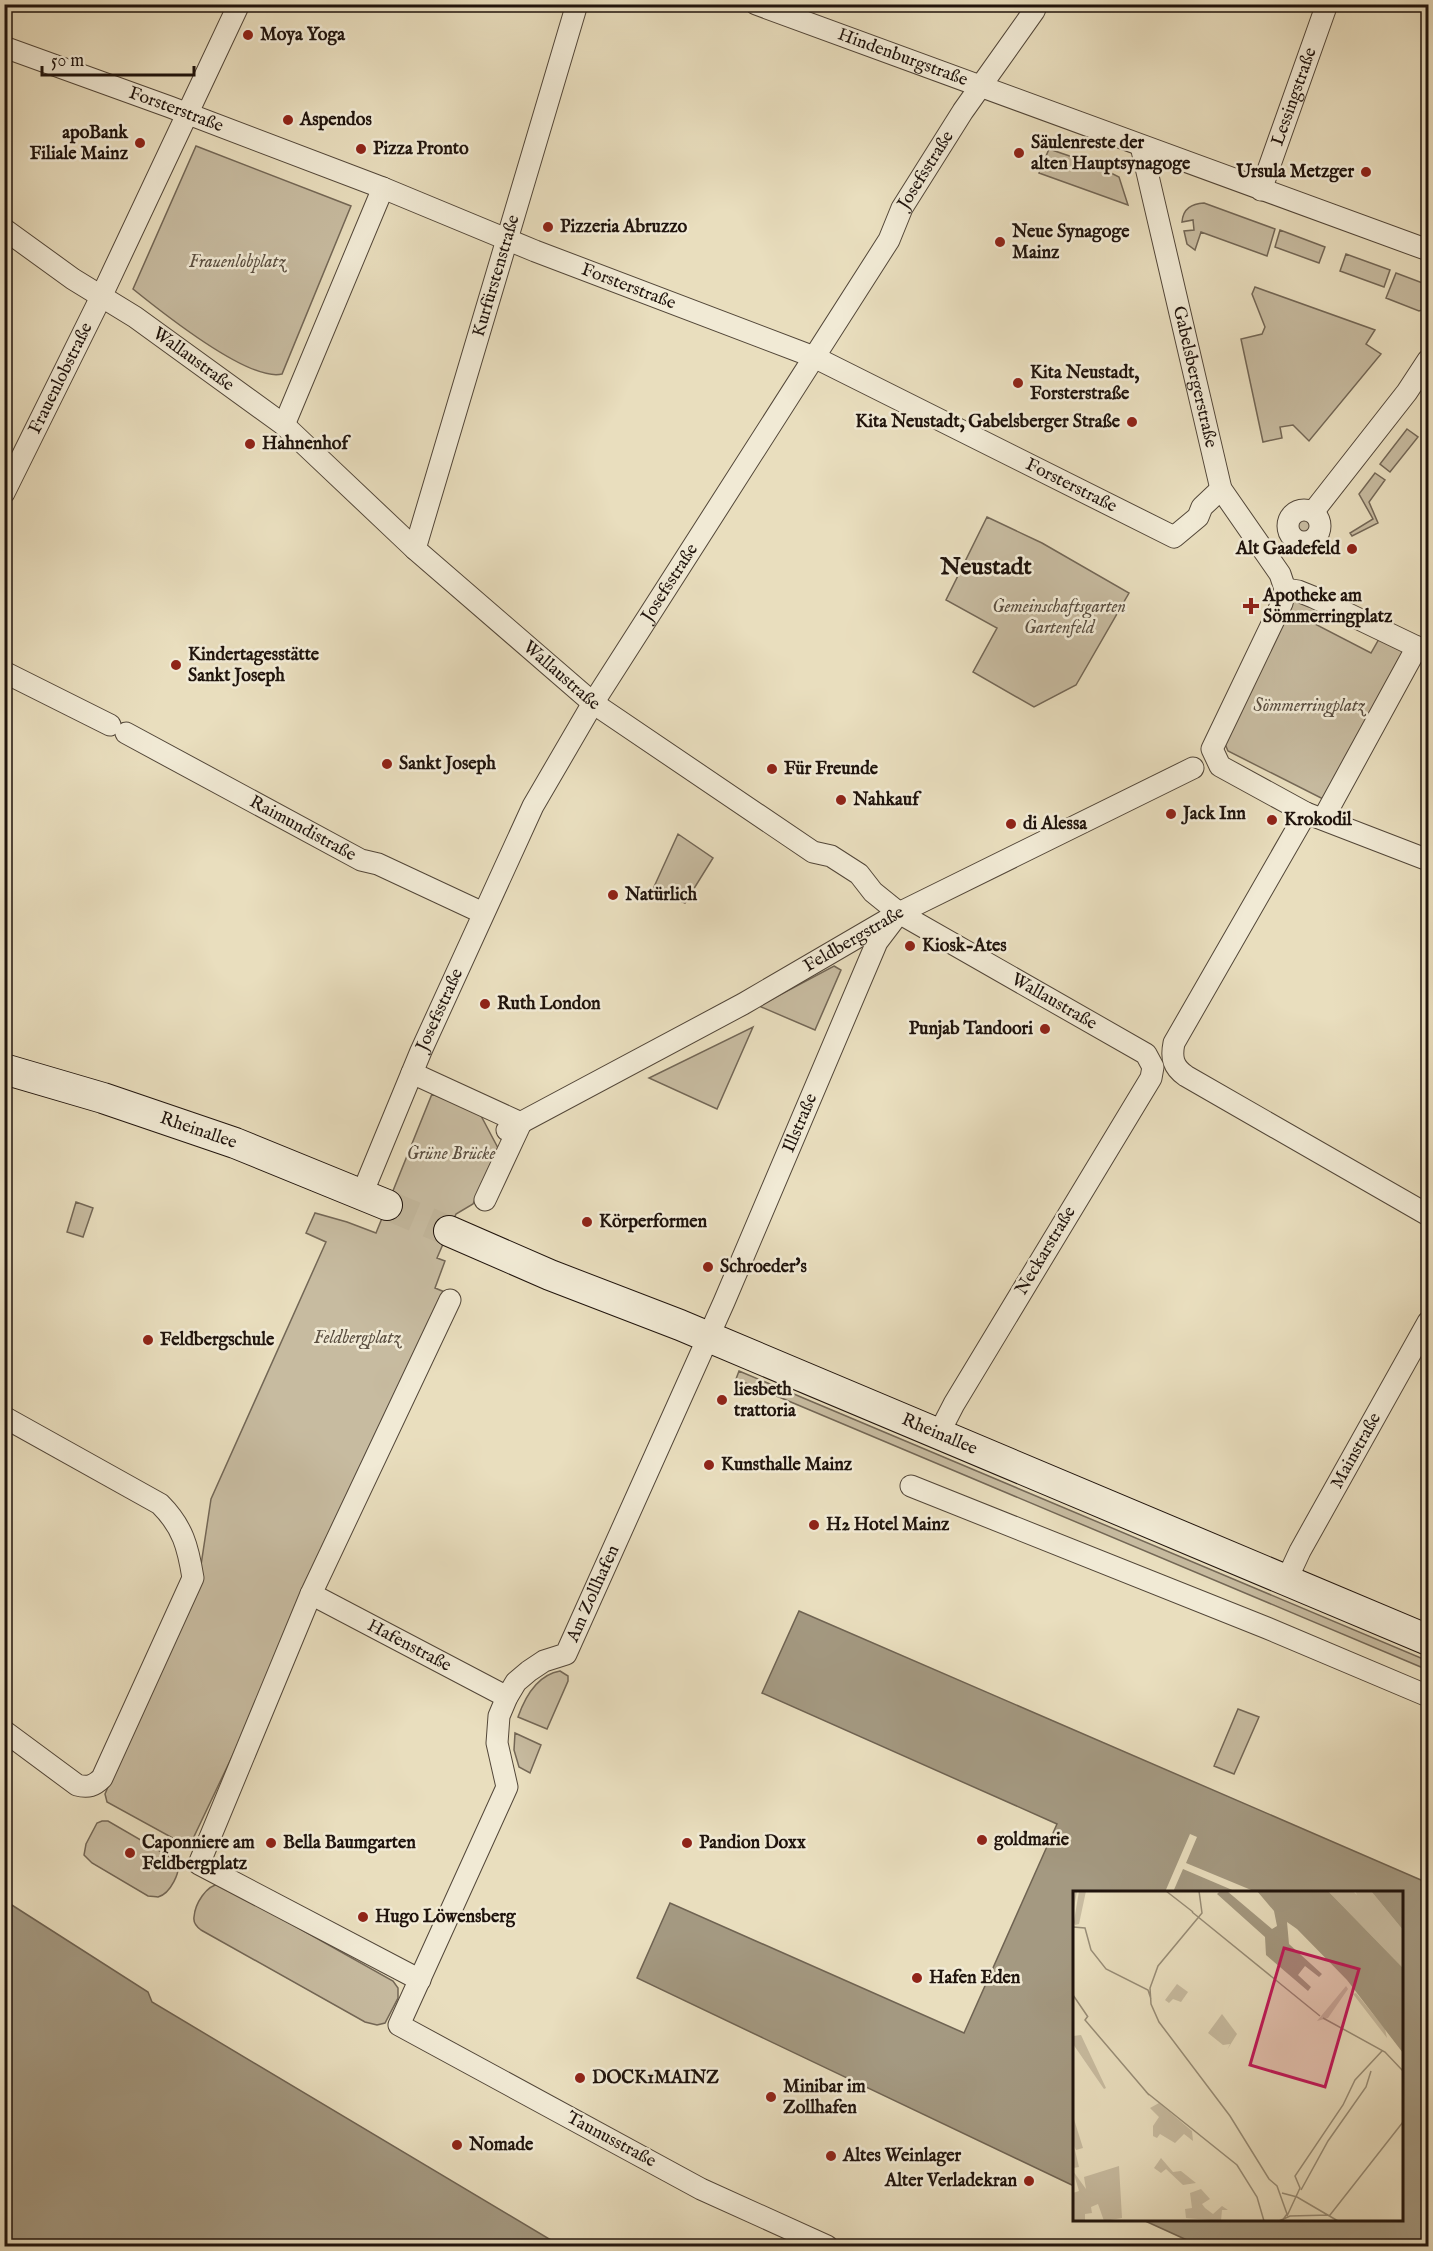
<svg xmlns="http://www.w3.org/2000/svg" width="1433" height="2251" font-family="'IM FELL English',serif">
  <style>
    .green { fill: #c7bba0; stroke: #736756; stroke-width: 1.5 }
    .water { fill: #a49981; stroke: #6f6352; stroke-width: 1.5 }
    .pier { fill: #e9debe }
    .lines { fill: none; stroke-linecap: round; stroke-linejoin: round }
    .secondary-tunnel { stroke: #c1b59a; stroke-width: 30; stroke-dasharray: 30 15; stroke-linecap: butt }
    .minor-casing { stroke: #524638; stroke-width: 23 }
    .secondary-casing { stroke: #1f130c; stroke-width: 32 }
    .minor { stroke: #f1ead5; stroke-width: 21 }
    .secondary { stroke: #f1ead5; stroke-width: 30 }
    .poi-dot { fill: #8f2418; stroke: #f1ead5; stroke-width: 2 }
    .labels { text-anchor: middle; dominant-baseline: central; stroke-width: 5; stroke-linejoin: round; paint-order: stroke }
    .poi-label { font-size: 18px; font-weight: bold; fill: #1f130c; stroke: #f1ead5; text-anchor: start }
    .street-label { font-size: 18px; fill: #1f130c; stroke: #f1ead5 }
    .park-label { font-size: 18px; font-style: italic; fill: #5a4e40; stroke: #f1ead5 }
    .district-label { font-size: 24px; font-weight: bold; fill: #1f130c; stroke: #f1ead5 }
    .inset-river { fill: none; stroke: #a49981; stroke-width: 3 }
    .inset-road { fill: none; stroke: #988d77; stroke-width: 1.5 }
    .view { fill: #c2185b; fill-opacity: 0.15; stroke: #c2185b; stroke-width: 3 }
    .inset-edge { fill: none; stroke: #1f130c; stroke-width: 3 }
  </style>
  <rect width="100%" height="100%" fill="#e9debe"/>
  <filter id="stains"><feTurbulence type="fractalNoise" baseFrequency=".00333" numOctaves="4"/><feColorMatrix values="0 0 0 0 .2 0 0 0 0 .09 0 0 0 0 .02 0 0 0 .5 -.17"/></filter>
  <radialGradient id="worn" r=".72"><stop offset=".6" stop-color="#630" stop-opacity="0"/><stop offset="1" stop-color="#630" stop-opacity=".3"/></radialGradient>
  <!-- green -->
  <path class="green" d="M196 146 351 206 282 374C249 382 159 310 133 289Z
    M1049 149 1093 164 1119 177 1128 205 1039 173Z
    M1204 203 1275 229 1267 256 1201 232 1195 250 1187 244 1184 231 1194 230 1193 220 1182 222C1183 208 1192 204 1204 203Z
    M1280 230 1325 247 1319 263 1275 247Z
    M1346 254 1390 270 1384 287 1340 271Z
    M1396 273 1428 285V308L1419 311 1386 298Z
    M1255 287 1375 330 1366 344 1381 354 1309 441 1293 425 1280 427 1282 438 1263 442 1241 339 1262 334 1265 327 1252 294Z
    M1407 429 1418 437 1390 472 1380 464Z
    M1375 473 1385 480 1369 502 1378 523 1352 536 1350 533 1373 519 1359 494Z
    M1293 526a11 11 0 1 1 22 0a11 11 0 1 1-22 0Z
    M987 517 1042 543 1129 593 1076 685 1034 707 973 672 997 628 946 600Z
    M1296 597 1318 608 1311 622 1371 653 1379 639 1406 651 1327 801 1228 751 1225 744V737Z
    M678 834 713 858 685 903 653 889Z
    M834 966 841 970 815 1030 759 1006Z
    M753 1027 717 1109 649 1078Z
    M432 1094 479 1112 498 1148 473 1204 456 1214 437 1258 445 1261 435 1288 452 1295 189 1847 107 1802 105 1794 201 1565 211 1499 326 1242 306 1233 315 1213 347 1222 376 1233Z
    M76 1202 93 1208 83 1237 67 1232Z
    M739 1371 1428 1661V1670L736 1379Z
    M560 1671 568 1676V1681L547 1729 518 1717C525 1697 537 1675 560 1671Z
    M1238 1709 1259 1717 1234 1774 1214 1766Z
    M515 1733 541 1745 530 1773 519 1767 514 1750Z
    M102 1821H108L177 1861C182 1871 170 1894 158 1897 155 1897 152 1896 148 1896L92 1863 84 1855 86 1844 97 1823Z
    M220 1884 393 1981 398 1988V1998L385 2023 377 2025 365 2022 201 1930C197 1927 193 1923 194 1917 195 1904 206 1885 220 1884Z"/>
  <!-- water -->
  <path class="water" d="M799 1611 1428 1883V2246H1200L1143 2220H1402V1892H1074V2186L637 1978 670 1903 964 2033 1057 1824 762 1693Z
    M4 1900 148 1992 152 2002 561 2246H5Z"/>
  <!-- pier -->
  <path class="pier" d="M1190 1834 1197 1837 1186 1863 1256 1892H1237L1183 1869 1173 1892H1165Z"/>
  <g class="lines">
    <!-- secondary-tunnel -->
    <path class="secondary-tunnel" d="M387 1205 449 1231"/>
    <defs>
      <g id="minor">
        <path id="s1" d="M756 4C981 85 1204 169 1428 250"/>
        <path id="s2" d="M4 47 170 107 383 188 535 251 814 357 1174 537 1198 517 1202 507 1221 489"/>
        <path id="s3" d="M1141 146 1221 489 1280 574 1285 589"/>
        <path id="s4" d="M1261 190 1327 4"/>
        <path id="s5" d="M4 229 73 279 135 317 284 425 415 549 593 703 813 852 831 856 859 874 873 892 899 913 1146 1054 1153 1067 1151 1078 954 1404 938 1435"/>
        <path d="M284 425 383 188"/>
        <path id="s6" d="M4 493 101 297 239 4"/>
        <circle cx="1304" cy="526" r="16"/>
        <path d="M1313 512 1407 392 1428 360"/>
        <path id="s7" d="M415 549 577 4"/>
        <path d="M1285 589 1282 603 1212 749 1220 766 1306 813 1428 860"/>
        <path d="M1285 589 1298 591 1313 597 1417 647 1428 650"/>
        <path d="M4 672 110 725"/>
        <path id="s8" d="M126 733 361 860 378 864 483 913"/>
        <path d="M1306 813 1174 1043C1171 1058 1173 1067 1186 1076L1428 1215"/>
        <path d="M1323 819 1417 647"/>
        <path d="M412 1073 521 1123 485 1200"/>
        <path id="s9" d="M507 1130 743 1004 899 913 1193 768"/>
        <path id="s10" d="M362 1194 421 1051 533 806 593 703 889 240 902 208 963 111 1034 11 1037 4"/>
        <path d="M4 1417 160 1504C183 1527 188 1547 193 1578L102 1778C94 1786 88 1788 77 1785L4 1731"/>
        <path d="M911 1486 1267 1628 1428 1696"/>
        <path id="s11" d="M1286 1581 1300 1551 1428 1322"/>
        <path id="s12" d="M311 1594 507 1697"/>
        <path d="M420 1980 199 1864 311 1594 450 1300"/>
        <path id="s13" d="M827 2246 701 2189 399 2025 507 1787 497 1743 499 1716 507 1697 516 1682 529 1671 544 1661 566 1654 724 1302 877 942 899 913"/>
      </g>
      <g id="secondary">
        <path id="s14" d="M4 1069 103 1098 235 1143 387 1205"/>
        <path id="s15" d="M449 1231 550 1275 680 1325 1428 1640"/>
      </g>
    </defs>
    <!-- minor casing -->
    <use href="#minor" class="minor-casing"/>
    <!-- secondary casing -->
    <use href="#secondary" class="secondary-casing"/>
    <!-- minor -->
    <use href="#minor" class="minor"/>
    <!-- secondary -->
    <use href="#secondary" class="secondary"/>
  </g>
  <!-- markers -->
  <g class="poi-dot">
    <circle cx="248" cy="35" r="6"/>
    <circle cx="288" cy="120" r="6"/>
    <circle cx="140" cy="143" r="6"/>
    <circle cx="361" cy="149" r="6"/>
    <circle cx="1019" cy="153" r="6"/>
    <circle cx="1366" cy="172" r="6"/>
    <circle cx="548" cy="227" r="6"/>
    <circle cx="1000" cy="242" r="6"/>
    <circle cx="1018" cy="383" r="6"/>
    <circle cx="1132" cy="422" r="6"/>
    <circle cx="250" cy="444" r="6"/>
    <circle cx="1352" cy="549" r="6"/>
    <path d="M1248 597h6v6h6v6h-6v6h-6v-6h-6v-6h6z"/>
    <circle cx="176" cy="665" r="6"/>
    <circle cx="387" cy="764" r="6"/>
    <circle cx="772" cy="769" r="6"/>
    <circle cx="841" cy="800" r="6"/>
    <circle cx="1171" cy="814" r="6"/>
    <circle cx="1272" cy="820" r="6"/>
    <circle cx="1011" cy="824" r="6"/>
    <circle cx="613" cy="895" r="6"/>
    <circle cx="910" cy="946" r="6"/>
    <circle cx="485" cy="1004" r="6"/>
    <circle cx="1045" cy="1029" r="6"/>
    <circle cx="587" cy="1222" r="6"/>
    <circle cx="708" cy="1267" r="6"/>
    <circle cx="148" cy="1340" r="6"/>
    <circle cx="722" cy="1400" r="6"/>
    <circle cx="709" cy="1465" r="6"/>
    <circle cx="814" cy="1525" r="6"/>
    <circle cx="982" cy="1840" r="6"/>
    <circle cx="271" cy="1843" r="6"/>
    <circle cx="687" cy="1843" r="6"/>
    <circle cx="130" cy="1853" r="6"/>
    <circle cx="363" cy="1917" r="6"/>
    <circle cx="917" cy="1978" r="6"/>
    <circle cx="580" cy="2078" r="6"/>
    <circle cx="771" cy="2097" r="6"/>
    <circle cx="457" cy="2145" r="6"/>
    <circle cx="831" cy="2156" r="6"/>
    <circle cx="1029" cy="2181" r="6"/>
  </g>
  <g class="labels">
    <!-- poi labels -->
    <g class="poi-label">
      <text x="260" y="35">Moya Yoga</text>
      <text x="300" y="120">Aspendos</text>
      <text x="128" y="133" text-anchor="end">apoBank<tspan x="128" dy="21">Filiale Mainz</tspan></text>
      <text x="1031" y="143">Säulenreste der<tspan x="1031" dy="21">alten Hauptsynagoge</tspan></text>
      <text x="373" y="149">Pizza Pronto</text>
      <text x="1354" y="172" text-anchor="end">Ursula Metzger</text>
      <text x="560" y="227">Pizzeria Abruzzo</text>
      <text x="1012" y="232">Neue Synagoge<tspan x="1012" dy="21">Mainz</tspan></text>
      <text x="1030" y="373">Kita Neustadt,<tspan x="1030" dy="21">Forsterstraße</tspan></text>
      <text x="1120" y="422" text-anchor="end">Kita Neustadt, Gabelsberger Straße</text>
      <text x="262" y="444">Hahnenhof</text>
      <text x="1340" y="549" text-anchor="end">Alt Gaadefeld</text>
      <text x="1263" y="596">Apotheke am<tspan x="1263" dy="21">Sömmerringplatz</tspan></text>
      <text x="188" y="655">Kindertagesstätte<tspan x="188" dy="21">Sankt Joseph</tspan></text>
      <text x="399" y="764">Sankt Joseph</text>
      <text x="784" y="769">Für Freunde</text>
      <text x="853" y="800">Nahkauf</text>
      <text x="1183" y="814">Jack Inn</text>
      <text x="1284" y="820">Krokodil</text>
      <text x="1023" y="824">di Alessa</text>
      <text x="625" y="895">Natürlich</text>
      <text x="922" y="946">Kiosk-Ates</text>
      <text x="497" y="1004">Ruth London</text>
      <text x="1033" y="1029" text-anchor="end">Punjab Tandoori</text>
      <text x="599" y="1222">Körperformen</text>
      <text x="720" y="1267">Schroeder's</text>
      <text x="160" y="1340">Feldbergschule</text>
      <text x="734" y="1390">liesbeth<tspan x="734" dy="21">trattoria</tspan></text>
      <text x="721" y="1465">Kunsthalle Mainz</text>
      <text x="826" y="1525">H2 Hotel Mainz</text>
      <text x="994" y="1840">goldmarie</text>
      <text x="142" y="1843">Caponniere am<tspan x="142" dy="21">Feldbergplatz</tspan></text>
      <text x="283" y="1843">Bella Baumgarten</text>
      <text x="699" y="1843">Pandion Doxx</text>
      <text x="375" y="1917">Hugo Löwensberg</text>
      <text x="929" y="1978">Hafen Eden</text>
      <text x="592" y="2078">DOCK1MAINZ</text>
      <text x="783" y="2087">Minibar im<tspan x="783" dy="21">Zollhafen</tspan></text>
      <text x="469" y="2145">Nomade</text>
      <text x="843" y="2156">Altes Weinlager</text>
      <text x="1017" y="2181" text-anchor="end">Alter Verladekran</text>
    </g>
    <!-- street labels -->
    <g class="street-label">
      <text stroke="none"><textPath href="#s1" startOffset="156">Hindenburgstraße</textPath></text>
      <text stroke="none"><textPath href="#s4" startOffset="99">Lessingstraße</textPath></text>
      <text stroke="none"><textPath href="#s2" startOffset="183">Forsterstraße</textPath></text>
      <text stroke="none"><textPath href="#s10" startOffset="1172">Josefsstraße</textPath></text>
      <text stroke="none"><textPath href="#s7" startOffset="285">Kurfürstenstraße</textPath></text>
      <text stroke="none"><textPath href="#s2" startOffset="669">Forsterstraße</textPath></text>
      <text stroke="none"><textPath href="#s5" startOffset="230">Wallaustraße</textPath></text>
      <text stroke="none"><textPath href="#s3" startOffset="237">Gabelsbergerstraße</textPath></text>
      <text stroke="none"><textPath href="#s6" startOffset="128">Frauenlobstraße</textPath></text>
      <text stroke="none"><textPath href="#s2" startOffset="1155">Forsterstraße</textPath></text>
      <text stroke="none"><textPath href="#s10" startOffset="686">Josefsstraße</textPath></text>
      <text stroke="none"><textPath href="#s5" startOffset="716">Wallaustraße</textPath></text>
      <text stroke="none"><textPath href="#s8" startOffset="201">Raimundistraße</textPath></text>
      <text stroke="none"><textPath href="#s9" startOffset="396">Feldbergstraße</textPath></text>
      <text stroke="none"><textPath href="#s5" startOffset="1310">Wallaustraße</textPath></text>
      <text stroke="none"><textPath href="#s10" startOffset="200">Josefsstraße</textPath></text>
      <text stroke="none"><textPath href="#s13" startOffset="1492">Illstraße</textPath></text>
      <text stroke="none"><textPath href="#s14" startOffset="204">Rheinallee</textPath></text>
      <text transform="translate(1046 1251) rotate(-59)">Neckarstraße</text>
      <text stroke="none"><textPath href="#s15" startOffset="531">Rheinallee</textPath></text>
      <text stroke="none"><textPath href="#s11" startOffset="148">Mainstraße</textPath></text>
      <text stroke="none"><textPath href="#s13" startOffset="978">Am Zollhafen</textPath></text>
      <text stroke="none"><textPath href="#s12" startOffset="111">Hafenstraße</textPath></text>
      <text transform="translate(611 2140) rotate(28)">Taunusstraße</text>
    </g>
    <!-- park labels -->
    <g class="park-label">
      <text x="237" y="262">Frauenlobplatz</text>
      <text x="1059" y="607">Gemeinschaftsgarten<tspan x="1059" dy="21">Gartenfeld</tspan></text>
      <text x="1309" y="706">Sömmerringplatz</text>
      <text x="451" y="1154">Grüne Brücke</text>
      <text x="357" y="1338">Feldbergplatz</text>
    </g>
    <!-- district labels -->
    <g class="district-label">
      <text x="986" y="567">Neustadt</text>
    </g>
  </g>
  <!-- overview -->
  <g transform="translate(1073 1891)">
    <rect width="330" height="330" fill="#e9debe"/>
    <path d="M1 0H4L1 17V30L6 0H13L6 33 2 34 0 30ZM255 0H280L284 4 282 0H298L330 39V77ZM104 93 115 101 108 111 100 108 96 112 92 109ZM273 95 275 98 255 127 244 130ZM283 102 312 138 314 147 280 103ZM149 123 164 143 154 159 157 153 150 154 135 142ZM8 144 33 197 31 198 0 153V145ZM86 212 119 240 120 250 111 243 102 252 87 243 84 247 80 245V235L86 226 77 217ZM0 225 10 257 3 259 1 255 6 276 0 277ZM88 267 100 281 108 280 123 292 110 294 93 278 88 282 81 277ZM46 275 49 327 31 330 25 313 18 316 19 322 12 323V330H0V302L6 300 0 280 13 298 11 286ZM128 298 137 308 129 313 132 317 140 323 149 315 155 319H149L148 330 113 327 112 318 119 317 117 302Z" fill="#c7bba0"/>
    <path d="M147 0H154L199 38 204 35 201 20 184 0H255L330 77V162L274 89 224 38 214 31 216 53 249 83 246 86 232 75 225 84 238 96 235 100 193 64 192 46 144 3ZM298 0H330V39Z" fill="#a49981"/>
    <path class="inset-river" d="M224 0 330 106"/>
    <path class="inset-road" d="M93 0 120 21M126 0 129 22 85 75 77 97 78 113 86 131 157 225 196 288 204 295 214 323 209 330M119 21 247 125M0 36 12 37 18 59 33 78 75 99 78 108M0 104 15 126M15 125 12 129 76 204M250 127 312 161 330 180M73 201 164 274 184 306 191 330M228 299 255 250 293 196 298 180M209 302 224 306 265 330M214 325 227 297 222 285 270 214 282 189 309 160M206 330 217 325 257 324 330 231"/>
    <path class="view" d="M211 57 286 78 252 196 177 174Z"/>
    <rect width="330" height="330" class="inset-edge"/>
  </g>
  <!-- margin -->
  <rect width="1433" height="2251" fill="none" stroke="#e9debe" stroke-width="24"/>
  <rect x="6" y="6" width="1421" height="2239" fill="none" stroke="#1f130c" stroke-width="3"/>
  <rect x="12" y="12" width="1409" height="2227" fill="none" stroke="#1f130c" stroke-width="1.5"/>
  <!-- scale -->
  <path d="M42 66v9h152v-9" fill="none" stroke="#1f130c" stroke-width="3"/>
  <text x="51" y="66" font-size="18" fill="#1f130c" stroke="#f1ead5" stroke-width="4.5" paint-order="stroke">50 m</text>
  <rect width="100%" height="100%" filter="url(#stains)"/>
  <rect width="100%" height="100%" fill="url(#worn)"/>
</svg>
